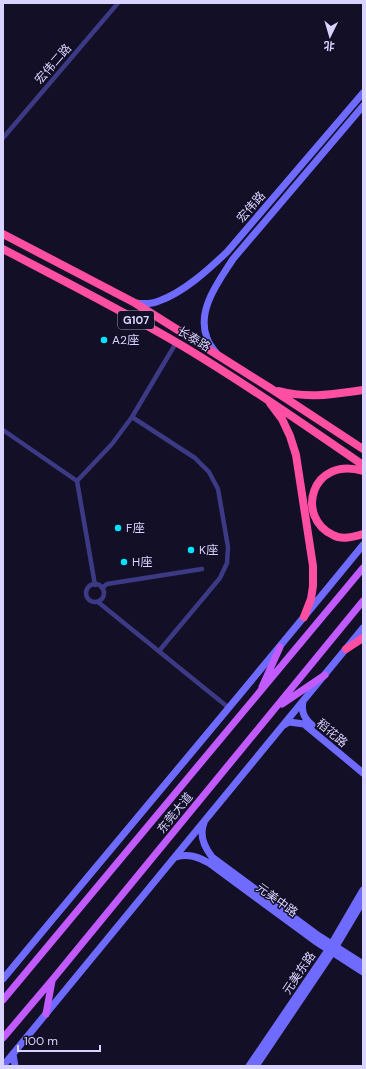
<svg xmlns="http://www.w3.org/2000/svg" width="366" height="1069" font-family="'DM Sans','Noto Sans SC',sans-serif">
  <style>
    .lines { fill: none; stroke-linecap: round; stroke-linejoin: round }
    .street { stroke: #3d3a85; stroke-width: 4.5 }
    .secondary { stroke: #6f6bff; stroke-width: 7 }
    .primary { stroke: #c25bff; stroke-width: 7 }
    .highway { stroke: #ff4fa3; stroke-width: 8 }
    .poi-dot { fill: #00e5ff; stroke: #130f26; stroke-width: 1.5 }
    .labels { text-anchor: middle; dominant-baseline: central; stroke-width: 3; stroke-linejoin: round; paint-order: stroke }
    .shield { fill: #130f26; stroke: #9e99be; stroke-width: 1 }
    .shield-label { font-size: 11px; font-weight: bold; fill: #d9d4ff }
    .street-label { font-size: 12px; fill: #d9d4ff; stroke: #130f26 }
    .poi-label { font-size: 12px; fill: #d9d4ff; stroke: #130f26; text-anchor: start }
  </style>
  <rect width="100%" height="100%" fill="#130f26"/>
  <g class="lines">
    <!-- street -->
    <path class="street" d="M3 138 118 3
      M132 417 195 458 209 472 218 489 228 547 227 563 220 578 159 651
      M3 430 77 481 112 444 132 417 176 343
      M77 481 95 585
      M86 593a9 9 0 1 1 18 0a9 9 0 1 1-18 0Z
      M102 588 107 584 202 569
      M98 602 229 708"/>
    <!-- secondary -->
    <path class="secondary" d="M135 303C143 304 152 304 159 301 184 292 208 270 227 252L363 93
      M217 354C213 349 209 344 207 338 196 310 219 281 233 259L363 106
      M303 701C301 712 304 718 312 725
      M284 725 289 722 304 724 363 773
      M204 823C199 835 205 848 212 857L319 936 363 964
      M176 857C188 853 198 857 209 863L315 941 363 972
      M3 979C123 834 244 691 363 545
      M13 1054 15 1066
      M3 1066 363 628
      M249 1066 328 950 363 890
      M256 1066 332 953 363 901"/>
    <!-- primary -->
    <path class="primary" d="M262 687 280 647
      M282 704 325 675
      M3 1000 363 568
      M46 1014 52 981
      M3 1038 53 979 363 601"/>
    <!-- highway -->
    <path class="highway" d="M3 234 135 303 270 388 363 449
      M3 249C64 281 127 313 186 348 247 385 305 425 363 465
      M279 391C308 399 334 394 363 390
      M270 403 282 419 290 436 296 455 313 566V586L311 599 304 617
      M363 471C311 456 295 517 333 535 342 540 353 537 363 534
      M346 649 363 638"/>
  </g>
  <!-- markers -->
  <g class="poi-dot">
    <circle cx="104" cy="340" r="4"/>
    <circle cx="118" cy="528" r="4"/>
    <circle cx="191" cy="550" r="4"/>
    <circle cx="124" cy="562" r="4"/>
  </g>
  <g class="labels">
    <!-- shield labels -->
    <rect class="shield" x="118" y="311" width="36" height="18" rx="3"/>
    <g class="shield-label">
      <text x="136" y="320">G107</text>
    </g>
    <!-- street labels -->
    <g class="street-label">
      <text transform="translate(53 64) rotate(-49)">宏伟二路</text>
      <text transform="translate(251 207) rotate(-49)">宏伟路</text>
      <text transform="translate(194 339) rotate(31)">长泰路</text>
      <text transform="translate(332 733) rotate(40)">稻花路</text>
      <text transform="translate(175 813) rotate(-51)">东莞大道</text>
      <text transform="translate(277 900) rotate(36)">元美中路</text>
      <text transform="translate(299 973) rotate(-56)">元美东路</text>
    </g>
    <!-- poi labels -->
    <g class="poi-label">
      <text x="112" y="340">A2座</text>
      <text x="126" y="528">F座</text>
      <text x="199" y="550">K座</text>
      <text x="132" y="562">H座</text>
    </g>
  </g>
  <!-- border -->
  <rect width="366" height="1069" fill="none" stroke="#d9d4ff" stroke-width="8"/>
  <!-- north arrow -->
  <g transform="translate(330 36) rotate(185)" stroke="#130f26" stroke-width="3" paint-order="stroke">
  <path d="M0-3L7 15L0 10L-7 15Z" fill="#d9d4ff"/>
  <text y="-6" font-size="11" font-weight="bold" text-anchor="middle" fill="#d9d4ff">北</text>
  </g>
  <!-- scale -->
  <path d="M18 1045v6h82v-6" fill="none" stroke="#d9d4ff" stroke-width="2"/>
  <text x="24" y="1045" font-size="12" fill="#d9d4ff" stroke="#130f26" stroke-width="3" paint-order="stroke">100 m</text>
</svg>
